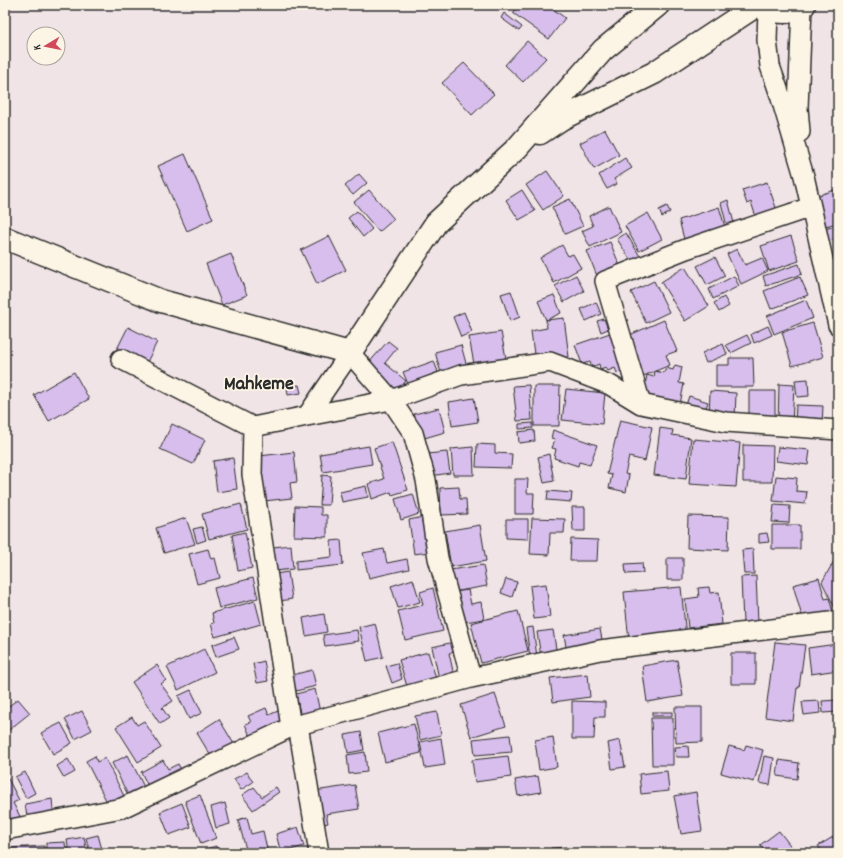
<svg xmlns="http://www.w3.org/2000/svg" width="843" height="858" font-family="Dekko,sans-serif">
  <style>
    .building { fill: #d8beed; stroke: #2b2b2b }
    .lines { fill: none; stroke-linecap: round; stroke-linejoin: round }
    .minor-casing { stroke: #2b2b2b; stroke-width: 22 }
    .tertiary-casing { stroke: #2b2b2b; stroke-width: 25 }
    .secondary-casing { stroke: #2b2b2b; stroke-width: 25 }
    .minor { stroke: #fcf5e5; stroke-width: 19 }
    .tertiary { stroke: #fcf5e5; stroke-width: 22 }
    .secondary { stroke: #fcf5e5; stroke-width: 22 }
    .labels { text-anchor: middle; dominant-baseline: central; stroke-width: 3.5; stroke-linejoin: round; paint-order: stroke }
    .district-label { font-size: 20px; font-weight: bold; fill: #2b2b2b; stroke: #fcf5e5 }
  </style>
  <rect width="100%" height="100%" fill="#f1e4e7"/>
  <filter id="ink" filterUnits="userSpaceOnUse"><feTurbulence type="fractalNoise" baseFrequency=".025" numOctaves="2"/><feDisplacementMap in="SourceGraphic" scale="8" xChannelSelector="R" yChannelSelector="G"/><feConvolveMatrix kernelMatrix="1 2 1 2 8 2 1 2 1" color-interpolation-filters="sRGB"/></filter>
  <g filter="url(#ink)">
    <!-- building -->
    <path class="building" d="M519 5H548L565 18 549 39 513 13Z
      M504 13 522 27 519 31 501 18Z
      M527 41 546 58 523 82 505 65Z
      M464 63 494 94 472 115 442 83Z
      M605 129 619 155 594 169 580 143Z
      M185 154 213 219 187 231 158 166Z
      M625 158 632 168 614 179 617 184 607 189 599 175Z
      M547 171 564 196 543 210 526 185Z
      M359 174 367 183 353 195 345 186Z
      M767 182 779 216 758 223 751 202 747 204 742 190Z
      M838 189V223L825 226 816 196Z
      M369 190 394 219 379 232 354 202Z
      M522 190 535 211 519 220 506 200Z
      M570 199 583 226 565 234 552 207Z
      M728 200 735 227 728 230 721 203Z
      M609 206 621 232 590 247 582 231 593 226 589 216Z
      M667 206 670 212 662 217 659 210Z
      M719 207 726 230 685 243 679 220Z
      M357 211 372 229 363 237 348 218Z
      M648 213 662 239 639 251 625 226Z
      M838 225V239L828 241 825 229Z
      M626 233 641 258 633 264 617 239Z
      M329 236 346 270 317 284 301 250Z
      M791 236 799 261 769 271 761 246Z
      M610 242 622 271 599 281 587 251Z
      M562 245 568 256 573 254 581 268 554 283 540 258Z
      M737 249 745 265 762 258 768 271 741 284 727 254Z
      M231 254 247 295 222 305 206 264Z
      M838 255V290L830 257Z
      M715 257 725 276 707 285 697 266Z
      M799 264 802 274 766 286 763 276Z
      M685 267 709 306 685 321 661 282Z
      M576 275 584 291 564 302 555 286Z
      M734 276 739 286 713 299 709 289Z
      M800 277 808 295 771 309 764 291Z
      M654 281 669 312 646 323 631 292Z
      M511 291 520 317 510 321 501 294Z
      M554 295 561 313 546 320 538 301Z
      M724 297 729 306 719 312 714 303Z
      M806 300 813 318 774 334 767 316Z
      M596 302 601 314 586 321 581 309Z
      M464 312 472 332 461 337 453 317Z
      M564 318 569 357 535 362 531 331 547 328 546 320Z
      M604 319 608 329 601 332 597 321Z
      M664 320 677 351 666 355 670 365 641 377 625 337Z
      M813 323 823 357 792 366 782 332Z
      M768 326 772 335 754 343 751 334Z
      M128 327 157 342 146 364 117 349Z
      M501 332 506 358 474 364 469 337Z
      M610 333 624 371 617 373 615 368 608 371 606 367 600 369 599 364 592 367 590 362 582 364 575 345Z
      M747 335 751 343 731 353 726 345Z
      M388 341 397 348 385 363 406 381 397 391 367 365Z
      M723 344 727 354 706 363 702 353Z
      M461 345 467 367 441 373 435 352Z
      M729 358H753L754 387H716V365H729Z
      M434 361 438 372 408 384 403 372Z
      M675 365 682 367 679 383 684 384 680 404 643 395 647 375 654 377 655 371 664 373 666 368 673 370Z
      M74 372 89 399 49 421 34 395Z
      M808 379 809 396 797 397 795 380Z
      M779 384 794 385 792 425 778 424Z
      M299 385 301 393 288 395 287 387Z
      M529 385 532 420 517 421 513 386Z
      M534 386H560L559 426H534Z
      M566 389 605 393 602 424 562 420Z
      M710 391 736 393 735 418 709 417Z
      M749 391H775V417H749Z
      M689 396 708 402 704 414 685 408Z
      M474 398 478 422 452 426 449 402Z
      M796 405 823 406 822 426 795 425Z
      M439 408 445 432 421 439 414 414Z
      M620 420 652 427 645 461 629 457 625 474 629 475 626 492 609 488 612 475 607 474Z
      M533 423V428L519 429V424Z
      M172 424 205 440 193 464 160 449Z
      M660 428 673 430 672 435 691 438 686 479 654 475Z
      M534 430 535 441 519 443 518 432Z
      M553 430 597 445 590 465 579 462 578 466 554 458 556 449 552 448 555 439 551 438Z
      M693 439 740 443 736 487 689 484Z
      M392 442 408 490 392 495 391 492 372 499 368 484 384 479 374 448Z
      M477 444 495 445V453L512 454 511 468 476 467Z
      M743 445 773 446 772 482H743Z
      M369 446 372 464 323 472 320 454Z
      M473 447 474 475H453L451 449Z
      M778 447 810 450 808 465 776 461Z
      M294 452 297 482 290 483 292 498 264 501 259 456Z
      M447 452 450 473 430 476 427 454Z
      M549 454 554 481 544 483 538 457Z
      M233 458 237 489 217 492 213 461Z
      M838 474V487L832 478Z
      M322 475 331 476 329 505H320Z
      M776 476 797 478 796 491 807 492 805 504 773 501Z
      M515 479H528L527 493H534L533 514H515Z
      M366 486 368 497 342 502 340 492Z
      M459 487 460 499H466L467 514 441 515 440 488Z
      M548 491 572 493 571 502 547 500Z
      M413 494 419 514 401 520 395 499Z
      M241 504 247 529 209 539 202 514Z
      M774 505 790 506 789 523 772 522Z
      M295 506 321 507V515H327V537L294 536Z
      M572 507H585V531H573Z
      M688 516 729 517 728 550 687 548Z
      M423 517 429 552 414 554 409 520Z
      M186 518 195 544 164 553 156 528Z
      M532 518 565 519 564 533H550L549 555 530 554Z
      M506 519H528V539L506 538Z
      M480 525 486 561 451 567 445 531Z
      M772 525H800V549H772Z
      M202 527 206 540 197 543 193 529Z
      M245 532 252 568 238 571 232 535Z
      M767 533 769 542 759 543V534Z
      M571 539 598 540 597 561H570Z
      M341 540 343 565 296 570V561L332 557 331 541Z
      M291 545 293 569 275 571 273 547Z
      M208 549 211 559 215 558 220 578 197 584 189 554Z
      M384 549 387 563 407 559 409 569 369 578 363 553Z
      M753 549 754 574H744L742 550Z
      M838 554V610L835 608 822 582Z
      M667 558H683V580H667Z
      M642 563 643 573 626 574 625 564Z
      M483 565 487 586 453 592 450 570Z
      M288 572 292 599 280 601 275 574Z
      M756 576 758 622 743 623 741 577Z
      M253 578 258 598 219 608 214 588Z
      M819 578 825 599 829 598 833 612 803 620 793 585Z
      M413 579 420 602 398 608 391 586Z
      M506 579 517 582 512 597 501 593Z
      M546 584 550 617 534 619 530 586Z
      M681 587 686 636 629 641 624 592Z
      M709 587 710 593 719 592 722 624 688 628 685 599 699 597 698 588Z
      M433 588 443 631 405 640 398 611 423 605 420 592Z
      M468 590 471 604 481 602 484 619 459 623 454 592Z
      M255 601 261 624 215 637 211 624 214 623 212 613Z
      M518 611 528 651 481 663 471 623Z
      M324 614 327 632 306 636 303 618Z
      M375 623 383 657 367 661 359 627Z
      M533 627 537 657 530 658 526 628Z
      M600 629 603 645 567 652 564 635Z
      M357 630 359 641 325 646 323 635Z
      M553 630 557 655 541 657 537 632Z
      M234 637 239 649 216 657 212 645Z
      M454 642 456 652 449 653 455 680 440 683 432 647Z
      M775 642 805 645 799 688H797L793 721 765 717Z
      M837 644 838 670 811 674 808 648Z
      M204 649 215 672 178 690 167 667Z
      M428 652 438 685 409 693 399 660Z
      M731 653H756V684H731Z
      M677 660 683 696 647 702 642 666Z
      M264 661 268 681 257 683 253 664Z
      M397 663 402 679 392 683 386 666Z
      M157 665 166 680 161 684 173 701 162 708 169 718 160 724 132 682Z
      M312 670 316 686 296 691 292 675Z
      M588 674 590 697 553 702 550 678Z
      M315 689 321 717 302 722 296 694Z
      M191 690 202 713 189 719 178 696Z
      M495 694 506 726 471 737 461 705Z
      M18 699 30 713 5 733V709Z
      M838 700V712L823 713 822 701Z
      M572 701 605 702V717H595L594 739H572Z
      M819 701 820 713 804 715 802 702Z
      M675 707H702V742L676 743Z
      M266 708 269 715 278 711 283 722 250 736 245 724 251 722 248 716Z
      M82 711 92 730 75 739 65 719Z
      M437 712 441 735 420 740 415 716Z
      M652 712H672V716H652Z
      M132 717 137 725 144 721 161 748 138 762 116 727Z
      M651 718H673V765H652Z
      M219 719 234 744 212 758 197 733Z
      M61 723 72 743 53 754 41 733Z
      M414 724 421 753 385 762 378 733Z
      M361 732 364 750 348 753 345 735Z
      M510 735 512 752 475 755 473 739Z
      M553 737 557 767 539 770 535 740Z
      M441 738 445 765 425 768 420 742Z
      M620 740 625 767 612 769 608 743Z
      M746 745 763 750 754 782 721 773 729 746 744 750Z
      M688 746 689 757H676L675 747Z
      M365 752 367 772 349 774 347 755Z
      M128 755 146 791 130 799 112 763Z
      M95 756 97 762 105 758 126 800 110 808 86 761Z
      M508 756 511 777 475 782 472 760Z
      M764 756 774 758 770 785 759 783Z
      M68 759 75 772 64 778 57 766Z
      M163 760 168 769 178 764 183 773 150 790 141 772Z
      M779 760 799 763 797 779 777 776Z
      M667 771 669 791 641 794 639 774Z
      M25 772 35 793 26 798 15 777Z
      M247 772 253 782 241 790 234 779Z
      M5 773 19 800 13 803 23 822 13 827 5 811Z
      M538 776 541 792 518 796 515 780Z
      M355 785 359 809 326 814 328 823 319 825 314 791Z
      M254 787 262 797 276 787 279 792 253 810 242 795Z
      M696 792 702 831 681 834 674 796Z
      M200 795 216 838 201 844 185 801Z
      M52 799 54 819 28 823 25 804Z
      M182 803 191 827 169 835 160 812Z
      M225 803 230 824 216 828 211 807Z
      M247 817 251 834 263 831 268 853H247L238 820Z
      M298 827 304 846 281 853 276 834Z
      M779 831 796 853H766L760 845Z
      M838 834V850L834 853H823L818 846Z
      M98 835 103 853H90L86 838Z
      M84 837 87 853H69L67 840Z
      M65 842 66 853H46V843Z
      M44 846V853H8V848Z
      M216 846 218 853H207L206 849Z
      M566 847 567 853H552L551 848Z"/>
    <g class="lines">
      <defs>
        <path id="minor" d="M768 10 767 40 770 66 780 95 804 176 838 325
          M800 132 798 108 802 7
          M121 359 253 427
          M641 404 605 281 686 249 811 207
          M307 416 391 400 461 375 550 362 610 385 641 404 726 422 838 430
          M298 725 319 853
          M291 727 252 474 253 427 307 416 350 353 391 400 413 433 426 480 438 558 471 678
          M5 830 122 808 291 727 471 678 600 650 838 621"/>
        <path id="tertiary" d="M540 133 561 119 654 73 757 5
          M5 238 161 301 350 353 436 223 517 148 603 50 658 5"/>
        <path id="secondary" d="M759 5C774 13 789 16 804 5"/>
      </defs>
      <!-- minor casing -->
      <use href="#minor" class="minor-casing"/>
      <!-- tertiary casing -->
      <use href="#tertiary" class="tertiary-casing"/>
      <!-- secondary casing -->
      <use href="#secondary" class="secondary-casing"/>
      <!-- minor -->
      <use href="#minor" class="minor"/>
      <!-- tertiary -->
      <use href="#tertiary" class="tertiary"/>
      <!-- secondary -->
      <use href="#secondary" class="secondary"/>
    </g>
  </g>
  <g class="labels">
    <!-- district labels -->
    <g class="district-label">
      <text x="259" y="385">Mahkeme</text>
    </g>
  </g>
  <!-- margin -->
  <rect width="843" height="858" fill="none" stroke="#fcf5e5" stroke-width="20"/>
  <rect x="10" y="10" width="823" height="838" fill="none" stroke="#2b2b2b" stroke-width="1.5" filter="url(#ink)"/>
  <!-- north arrow -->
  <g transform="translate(46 46) rotate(260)"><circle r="19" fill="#fcf5e5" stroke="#a8a49b"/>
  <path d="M0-3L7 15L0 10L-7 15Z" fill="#d1495b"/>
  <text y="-6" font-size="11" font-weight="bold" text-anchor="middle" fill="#2b2b2b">K</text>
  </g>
</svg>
